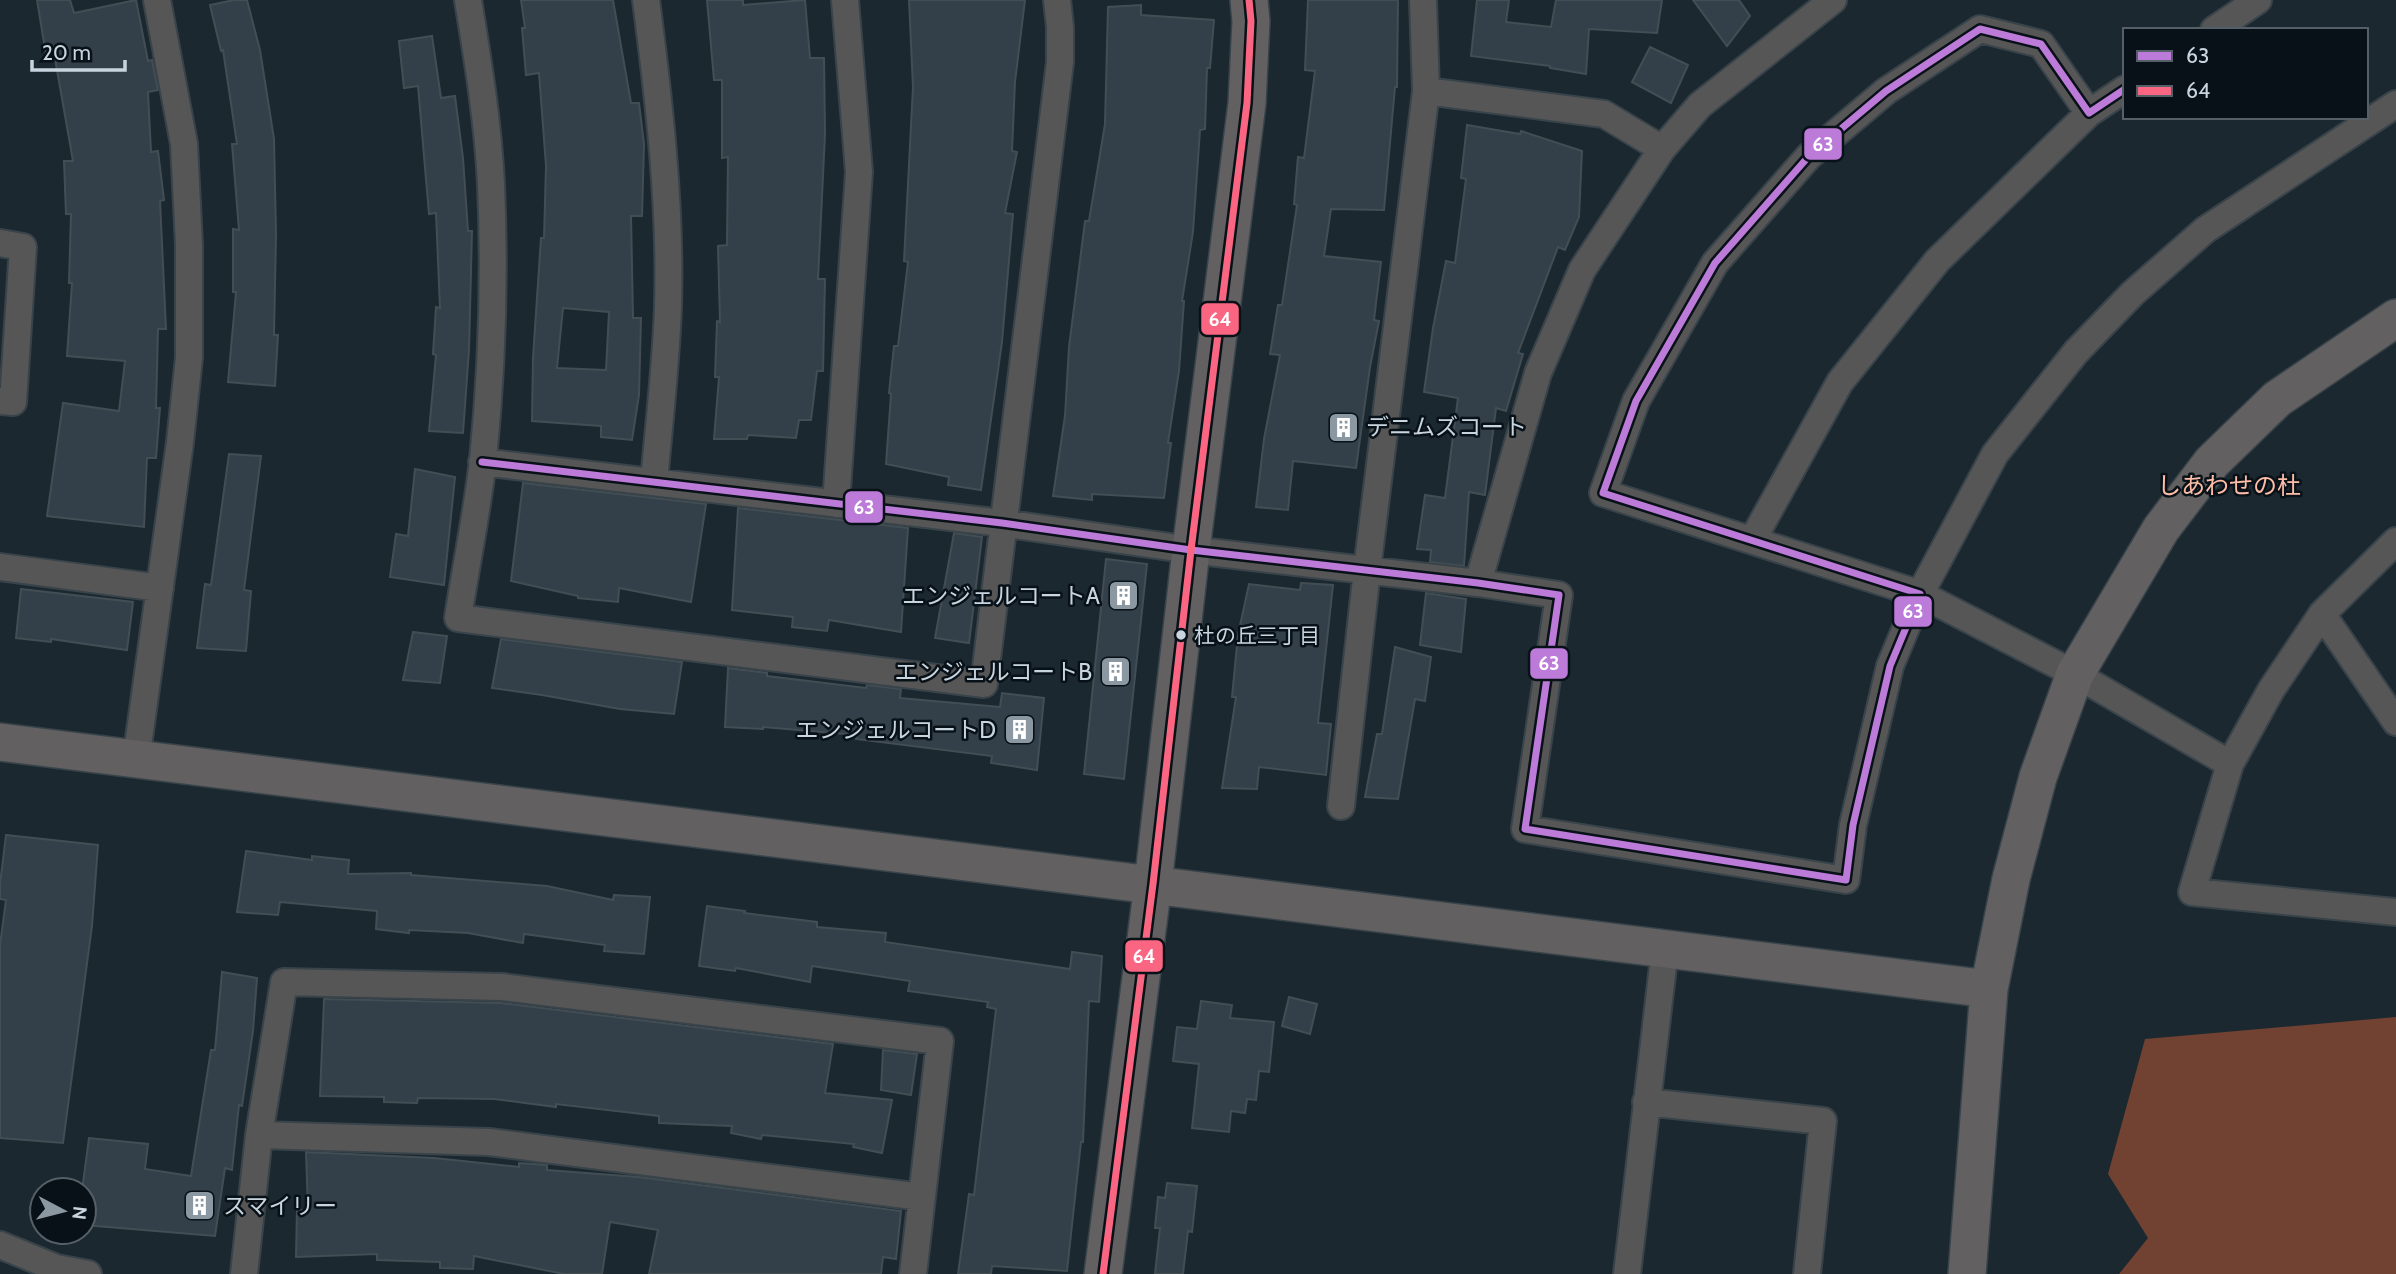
<svg xmlns="http://www.w3.org/2000/svg" width="2396" height="1274" font-family="Cabin,'Noto Sans JP',sans-serif">
  <style>
    .forest { fill: #714231 }
    .building { fill: #33404a; stroke: #434e54; stroke-width: 2; fill-rule: evenodd }
    .lines { fill: none; stroke-linecap: round; stroke-linejoin: round }
    .street-casing { stroke: #38434a; stroke-width: 30 }
    .secondary-casing { stroke: #38434a; stroke-width: 40 }
    .street { stroke: #575656; stroke-width: 26 }
    .secondary { stroke: #626060; stroke-width: 37 }
    .bus-1-casing { stroke: #081118; stroke-width: 12 }
    .bus-2-casing { stroke: #081118; stroke-width: 12 }
    .bus-1 { stroke: #bd7bd9; stroke-width: 7 }
    .bus-2 { stroke: #fa6682; stroke-width: 7 }
    .bus-dot { fill: #c8d5df; stroke: #081118; stroke-width: 2.5 }
    .labels { text-anchor: middle; dominant-baseline: central; stroke-width: 5; stroke-linejoin: round; paint-order: stroke }
    .bus-label { font-size: 21px; fill: #c8d5df; stroke: #081118; text-anchor: start }
    .poi-label { font-size: 23px; fill: #c8d5df; stroke: #081118; text-anchor: end }
    .neighbourhood-label { font-size: 24px; fill: #fdbda6; stroke: #081118 }
    .line-badge { stroke: #081118; stroke-width: 2.5 }
    .badge-label { font-size: 19px; text-anchor: middle; font-weight: bold; fill: #fff }
  </style>
  <rect width="100%" height="100%" fill="#1b2830"/>
  <!-- forest -->
  <path class="forest" d="M2396 1017V1274H2119L2148 1238 2108 1174 2145 1039Z"/>
  <!-- building -->
  <path class="building" d="M37 0H70L74 13 136 0 148 61 152 60 158 90 148 92 151 152 158 151 164 200 160 201 166 329H158L156 408H160L156 458H147L144 527 47 516 63 403 119 411 125 361 67 356 72 283H69L71 214H66L64 161H73L54 53 46 55Z
    M234 0H247L260 50 274 139 276 234 274 335H278L275 386 228 382 236 292H233V229L239 230 232 144H237L223 50 221 51 210 5Z
    M521 0H613L631 103H639L644 144 642 216H631L633 318H641L639 395 632 440 601 437V426L532 421 533 358 541 238H544L546 166 539 73 526 75 522 28H525ZM563 308 609 312 606 370 557 368Z
    M707 0H743V5L805 0 810 58H824L825 134 818 279H825L823 371H817L811 420H799L796 438 748 435 747 439H714L719 377H715L717 321 720 322 718 246 727 245 728 157 722 158V80H714Z
    M909 0H1025L1015 82 1012 151 1017 152 1005 213 1013 214 1002 342 981 490 948 485 949 477 886 464 891 394 889 393 894 346H898L908 262 904 261 913 87Z
    M1308 0H1398L1397 87H1395L1384 210 1331 209 1324 256 1381 262 1374 320 1379 321 1370 367 1356 468 1293 461 1288 510 1256 507 1264 439 1280 355 1270 354 1278 305H1282L1297 205 1294 204 1298 157 1304 158 1315 71 1305 70Z
    M1477 0H1509L1506 22 1551 27 1556 0H1662L1657 33 1589 29 1586 74 1550 68V66L1471 56Z
    M1693 0H1739L1750 16 1727 46Z
    M1141 5V15L1214 20 1210 68H1207L1205 129 1200 130 1193 232 1182 301H1184L1179 371 1168 443H1171L1164 498 1092 494V500L1053 496 1065 416 1069 347 1085 221H1089L1105 124 1108 7Z
    M432 36 441 98 455 96 463 158 468 231H472L469 350 463 433 429 431 436 355 433 354 436 307 440 308 436 213 429 214 418 86 404 88 399 41Z
    M1650 47 1688 65 1671 103 1632 82Z
    M1467 125 1520 134 1521 131 1582 151 1579 217 1565 250 1558 247 1518 353 1523 354 1506 411 1496 408 1485 495 1469 492 1464 566 1430 562 1431 550 1417 549 1425 495 1445 498 1458 398 1424 392 1433 328 1446 261 1455 263 1466 179 1461 178Z
    M229 454 261 456 244 590 251 591 246 651 197 648 205 584 211 585Z
    M415 469 455 477 444 585 390 577 396 534 408 536Z
    M523 483 706 504 691 602 619 588 618 602 578 598V596L511 581Z
    M738 508 908 528 901 632 829 620 827 631 792 627 793 617 732 610Z
    M954 533 982 537 969 643 935 638Z
    M1106 559 1147 564 1124 779 1084 774Z
    M1301 583 1333 585 1318 723 1331 724 1326 775 1259 767 1257 789 1222 788 1236 697H1232L1238 635 1249 584 1300 590Z
    M21 589 133 602 127 650 51 639V642L16 638Z
    M1426 593 1466 599 1461 652 1420 645Z
    M413 632 447 636 440 683 403 680Z
    M501 639 682 662 674 714 620 709 542 695 492 688Z
    M1395 647 1431 657 1425 701 1415 699 1398 799 1365 797 1377 734H1382Z
    M728 668 767 673V676L866 688 867 685 901 689 900 698 1000 707 1002 693 1044 698 1037 770 991 763 992 756 856 739 857 735 763 727V729L725 727Z
    M6 835 98 845 92 926 63 1143 0 1138V945L6 900 0 899V884Z
    M246 851 312 860V856L349 860 348 874 411 873V875L547 886 613 900 614 895 650 897 644 954 604 951 605 945 524 934 523 943 468 933 409 930V933L376 929 377 911 280 902 278 915 237 912Z
    M707 906 745 911 744 913 817 922V927L886 933 885 942 1070 969 1072 952 1102 956 1099 1002 1089 1001 1083 1142H1081L1067 1271 992 1266 991 1274H958L969 1194 974 1195 996 1009 987 1007 988 1002 908 991 910 981 812 966 810 982 736 968 735 971 699 966Z
    M222 972 257 978 253 1031 242 1106 239 1105 232 1170 225 1168 215 1236 84 1225V1190H82L89 1138 148 1144 145 1169 191 1176 211 1050H215Z
    M1289 997 1317 1004 1310 1034 1282 1026Z
    M324 999 501 1003 833 1044 825 1093 892 1100 882 1153 853 1147 854 1144 762 1135 761 1139 731 1133 732 1126 659 1123V1116L556 1104V1107L494 1099 418 1098 417 1103 384 1102V1097L320 1096Z
    M1201 1001 1232 1005 1230 1018 1274 1022 1269 1072 1259 1071 1256 1100 1247 1099 1245 1113 1231 1111 1229 1132 1192 1128 1199 1064 1173 1061 1177 1027 1197 1029Z
    M883 1050 917 1054 911 1095 881 1090Z
    M306 1152 434 1158 519 1167V1163L547 1165V1170L639 1177 901 1211 896 1259 883 1257 881 1274H649L658 1230 610 1222 602 1274H564L474 1256 473 1269 440 1268V1262L377 1260V1254L296 1257 297 1209 308 1211Z
    M1167 1183 1197 1186 1192 1232 1188 1231 1183 1274H1155L1160 1228H1155L1158 1197 1165 1198Z"/>
  <g class="lines">
    <defs>
      <path id="street" d="M468 0C478 61 488 123 491 184 495 276 492 369 483 460 477 513 466 565 458 618L984 684 1060 62V27L1057 0
        M646 0C659 100 671 206 668 307 666 365 659 424 654 482
        M1423 0 1426 91
        M2214 30 2258 0
        M0 243 23 247 13 402 0 401
        M482 462 1002 523 1191 550 1478 583 1559 595 1525 829 1846 880 1853 825 1890 666 1920 594 1603 493 1636 401 1715 263 1809 156 1886 91 1980 29 2041 44 2089 113 2125 89
        M836 504 859 172 845 0
        M1753 539 1840 382 1937 261 2089 113
        M2396 541 2322 614 2271 690 2230 764 2192 892 2396 912
        M0 567 160 588
        M1478 583 1538 373 1582 270 1662 149 1700 105 1833 0
        M2322 614 2396 722
        M136 760 180 442 189 358V245L184 144 157 0
        M2230 764 2075 674 1920 594 1995 454 2076 352 2132 294 2205 230 2396 104
        M1341 806 1367 570 1426 91 1604 114 1662 149
        M1646 1102 1823 1121 1807 1274
        M259 1135 489 1142 921 1197
        M0 1245 56 1268 88 1274
        M244 1274 259 1135 284 982 502 987 940 1041 913 1274
        M1627 1274 1665 949"/>
      <path id="secondary" d="M0 742 1989 989 2011 879 2038 777 2075 674 2161 529 2212 462 2277 399 2396 318
        M1103 1274 1153 884 1191 550 1247 103 1251 21 1249 0
        M1967 1274 1989 989"/>
    </defs>
    <!-- street casing -->
    <use href="#street" class="street-casing"/>
    <!-- secondary casing -->
    <use href="#secondary" class="secondary-casing"/>
    <!-- street -->
    <use href="#street" class="street"/>
    <!-- secondary -->
    <use href="#secondary" class="secondary"/>
    <defs>
      <path id="bus-1" d="M482 462 1002 523 1191 550 1478 583 1559 595 1525 829 1846 880 1853 825 1890 666 1920 594 1603 493 1636 401 1715 263 1809 156 1886 91 1980 29 2041 44 2089 113 2125 89"/>
      <path id="bus-2" d="M1103 1274 1153 884 1191 550 1247 103 1251 21 1249 0"/>
    </defs>
    <!-- bus-1 casing -->
    <use href="#bus-1" class="bus-1-casing"/>
    <!-- bus-2 casing -->
    <use href="#bus-2" class="bus-2-casing"/>
    <!-- bus-1 -->
    <use href="#bus-1" class="bus-1"/>
    <!-- bus-2 -->
    <use href="#bus-2" class="bus-2"/>
  </g>
  <!-- icons -->
  <defs>
    <symbol id="building-square" viewBox="-11 -11 22 22"><rect x="-9" y="-9" width="18" height="18" rx="4" fill="#8b98a2" stroke="#081118"/><path d="M-4-6H4V6H1V3H-1V6H-4ZM-2.5-4.3h1.7v1.8h-1.7ZM.8-4.3h1.7v1.8H.8ZM-2.5-1h1.7V.8h-1.7ZM.8-1h1.7V.8H.8Z" fill="#fff"/></symbol>
  </defs>
  <g fill-rule="evenodd">
    <use href="#building-square" x="1326" y="410" width="35" height="35"/>
    <use href="#building-square" x="1106" y="578" width="35" height="35"/>
    <use href="#building-square" x="1098" y="654" width="35" height="35"/>
    <use href="#building-square" x="1002" y="712" width="35" height="35"/>
    <use href="#building-square" x="182" y="1188" width="35" height="35"/>
  </g>
  <!-- markers -->
  <circle class="bus-dot" cx="1181" cy="635" r="6"/>
  <g class="labels">
    <!-- bus labels -->
    <g class="bus-label">
      <text x="1194" y="635">杜の丘三丁目</text>
    </g>
    <!-- poi labels -->
    <g class="poi-label">
      <text x="1366" y="427" text-anchor="start">デニムズコート</text>
      <text x="1100" y="596">エンジェルコートA</text>
      <text x="1092" y="672">エンジェルコートB</text>
      <text x="996" y="730">エンジェルコートD</text>
      <text x="223" y="1206" text-anchor="start">スマイリー</text>
    </g>
    <!-- neighbourhood labels -->
    <g class="neighbourhood-label">
      <text x="2229" y="485">しあわせの杜</text>
    </g>
  </g>
  <g class="line-badge">
    <rect x="1803" y="127" width="40" height="34" rx="7" fill="#bd7bd9"/>
    <rect x="1200" y="302" width="40" height="34" rx="7" fill="#fa6682"/>
    <rect x="844" y="490" width="40" height="34" rx="7" fill="#bd7bd9"/>
    <rect x="1893" y="595" width="40" height="33" rx="7" fill="#bd7bd9"/>
    <rect x="1529" y="647" width="40" height="33" rx="7" fill="#bd7bd9"/>
    <rect x="1124" y="939" width="40" height="34" rx="7" fill="#fa6682"/>
  </g>
  <g class="badge-label">
    <text x="1823" y="151">63</text>
    <text x="1220" y="326">64</text>
    <text x="864" y="514">63</text>
    <text x="1913" y="618">63</text>
    <text x="1549" y="670">63</text>
    <text x="1144" y="963">64</text>
  </g>
  <!-- legend -->
  <rect x="2123" y="28" width="245" height="91" fill="#081118" stroke="#555f68" stroke-width="2"/>
  <rect x="2137" y="51" width="35" height="10" fill="#bd7bd9" stroke="#555f68" stroke-width="2"/>
  <text x="2186" y="63" font-size="21" fill="#c8d5df">63</text>
  <rect x="2137" y="86" width="35" height="10" fill="#fa6682" stroke="#555f68" stroke-width="2"/>
  <text x="2186" y="98" font-size="21" fill="#c8d5df">64</text>
  <!-- north arrow -->
  <g transform="translate(63 1211) rotate(97)"><circle r="33" fill="#081118" stroke="#555f68" stroke-width="2"/>
  <path d="M0-5L12 26L0 18L-12 26Z" fill="#8b98a2"/>
  <text y="-10" font-size="19" font-weight="bold" text-anchor="middle" fill="#c8d5df">N</text>
  </g>
  <!-- scale -->
  <path d="M32 60v10h93v-10" fill="none" stroke="#c8d5df" stroke-width="3.5"/>
  <text x="42" y="60" font-size="21" fill="#c8d5df" stroke="#081118" stroke-width="5" paint-order="stroke">20 m</text>
</svg>
